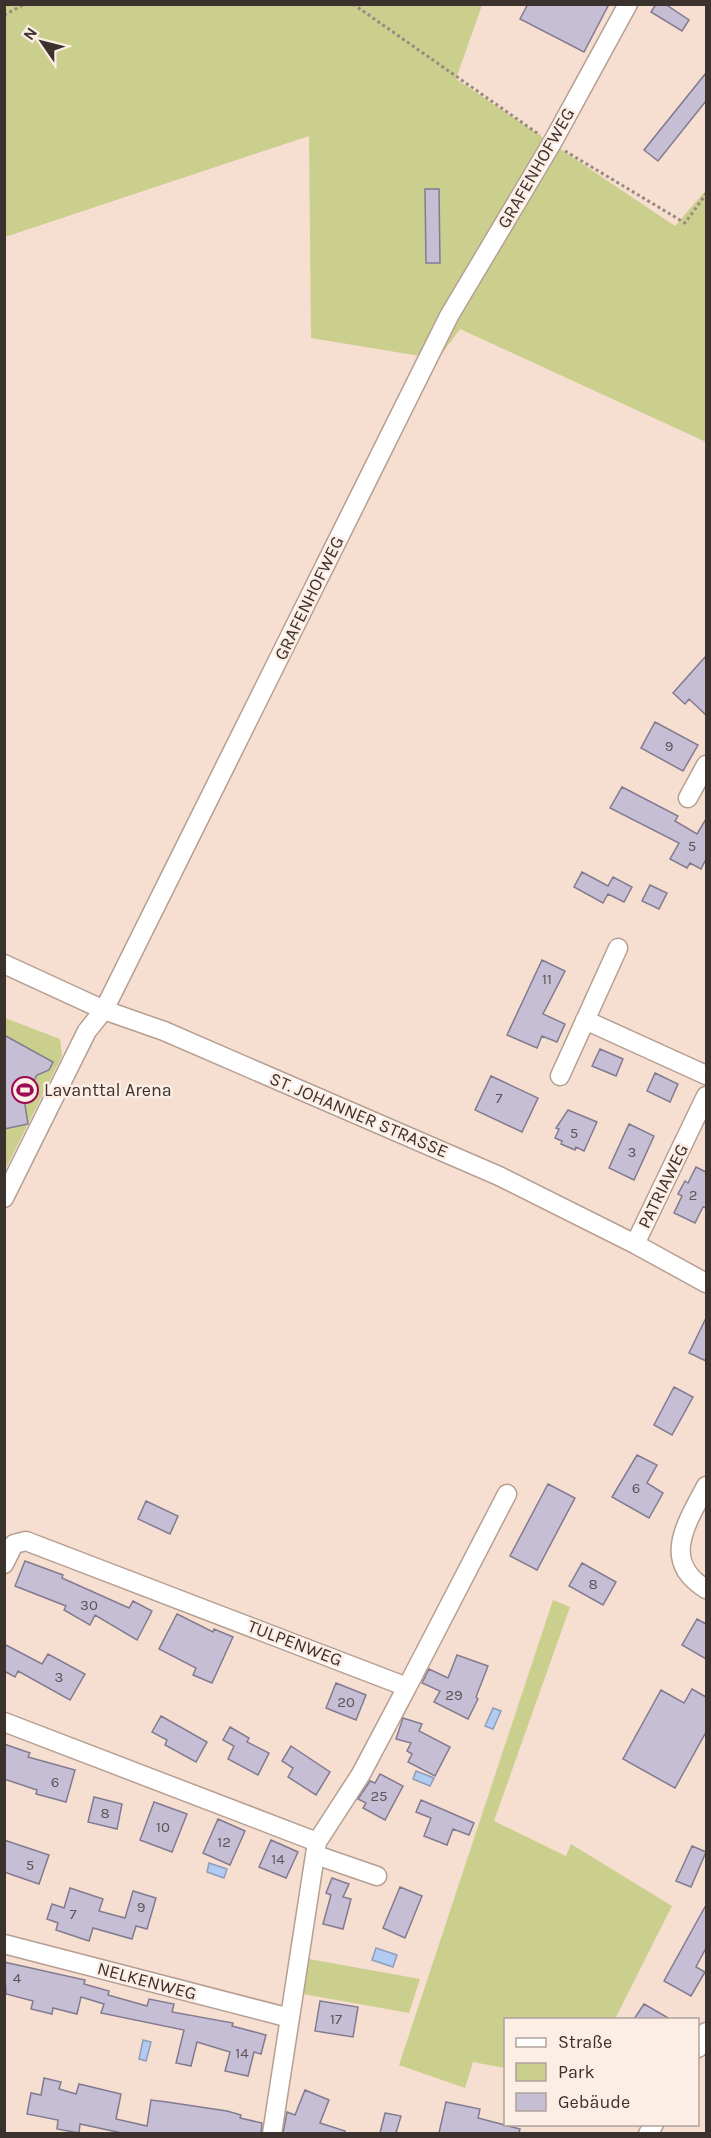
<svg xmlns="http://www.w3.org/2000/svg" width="711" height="2138" font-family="Karla,sans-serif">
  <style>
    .green { fill: #cbcf8e }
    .water { fill: #b2cbf3; stroke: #8f9db8; stroke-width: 1.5 }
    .building { fill: #c6bed5; stroke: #827b90; stroke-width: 1.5 }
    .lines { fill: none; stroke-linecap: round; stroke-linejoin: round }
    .minor-casing { stroke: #b69f92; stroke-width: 21 }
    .path { stroke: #9a8980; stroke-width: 3; stroke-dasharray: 3 3; stroke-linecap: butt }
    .minor { stroke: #fff; stroke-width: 18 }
    .labels { text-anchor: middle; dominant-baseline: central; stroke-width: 5; stroke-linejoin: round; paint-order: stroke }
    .number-label { font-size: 15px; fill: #5e5557 }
    .street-label { font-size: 18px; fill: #3c322d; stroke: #fcede5 }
    .poi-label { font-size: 18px; fill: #3c322d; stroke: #fcede5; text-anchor: start }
  </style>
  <rect width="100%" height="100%" fill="#f6ded0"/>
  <!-- green -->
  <path class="green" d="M4 5H482L456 79 675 226 706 190V442L460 329 438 359 311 338 309 136 5 237Z
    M5 1018 60 1039 62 1056 5 1170Z
    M553 1600 570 1607 494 1821 566 1856 571 1844 672 1906 615 2019 506 2020 505 2068 473 2062 465 2088 399 2065Z
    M309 1959 420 1979 409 2013 303 1994Z"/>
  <!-- water -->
  <path class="water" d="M493 1708 501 1711 493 1729 485 1726Z
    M416 1771 434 1778 430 1786 413 1779Z
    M209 1863 227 1869 224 1878 207 1872Z
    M376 1948 397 1955 393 1967 372 1960Z
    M143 2040 151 2042 146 2061 139 2059Z"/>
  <!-- building -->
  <path class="building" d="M528 4H609L584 52 520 19Z
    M656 4H665L689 20 682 31 651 12Z
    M706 73V101L658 161 644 150Z
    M425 189H439L440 263H426Z
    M706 656V715L689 699 685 704 673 693Z
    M655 722 698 745 683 771 641 748Z
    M622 787 678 816 675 821 697 834 706 819V859L701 869 690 863 687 868 670 859 679 843 610 808Z
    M582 872 608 886 613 877 632 887 624 902 608 894 603 903 574 887Z
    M650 885 667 893 659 909 642 901Z
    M542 960 565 971 543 1014 565 1024 557 1042 542 1036 537 1048 507 1035Z
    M4 1035 53 1062 49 1070 37 1075 24 1099 28 1124 4 1129Z
    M600 1049 623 1059 616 1076 592 1066Z
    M655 1073 678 1084 670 1102 647 1091Z
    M491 1076 538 1098 522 1132 475 1110Z
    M568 1110 597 1122 584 1151 576 1147 575 1150 561 1144 562 1141 555 1138 559 1129 556 1128Z
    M629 1124 654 1136 634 1180 609 1168Z
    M696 1167 706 1172V1208L703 1207 695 1223 674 1213 682 1196 678 1194 685 1181 688 1183Z
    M706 1318V1361L689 1353Z
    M674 1387 693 1397 672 1435 654 1425Z
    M637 1455 657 1465 647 1483 663 1493 649 1518 612 1497Z
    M548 1484 575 1498 537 1570 510 1556Z
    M146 1501 178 1516 170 1534 138 1519Z
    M25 1561 63 1575 62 1578 129 1608 133 1601 152 1611 137 1640 95 1615 90 1625 64 1610 66 1606 15 1586Z
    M582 1563 616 1582 603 1605 569 1586Z
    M177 1614 213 1632 214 1629 233 1637 212 1683 193 1675 196 1668 159 1649Z
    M697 1619 706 1624V1659L682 1645Z
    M4 1644 42 1664 48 1654 85 1674 70 1700 18 1671 15 1677 4 1671Z
    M457 1655 488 1666 476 1697 478 1699 468 1719 434 1702 440 1691 422 1683 429 1669 448 1678Z
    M336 1683 366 1695 356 1720 326 1708Z
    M692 1689 706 1697V1732L675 1788 623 1759 661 1690 684 1703Z
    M161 1716 207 1742 196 1762 165 1745 167 1740 152 1732Z
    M403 1718 422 1724 419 1731 450 1747 435 1776 408 1762 412 1754 407 1751 411 1743 396 1739Z
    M230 1727 249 1738 247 1742 269 1753 258 1775 228 1759 234 1746 223 1740Z
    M4 1744 30 1753 28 1757 75 1770 66 1802 36 1794 37 1790 4 1779Z
    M291 1746 330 1772 316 1795 288 1777 293 1768 282 1761Z
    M380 1774 403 1786 385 1820 363 1808 366 1803 358 1799 370 1781 375 1783Z
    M94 1797 122 1804 117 1829 88 1822Z
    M421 1800 474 1823 469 1835 453 1829 447 1845 424 1836 431 1818 416 1812Z
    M154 1802 187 1814 172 1852 140 1840Z
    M218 1819 245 1831 230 1865 203 1853Z
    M4 1840 49 1855 39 1884 4 1872Z
    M271 1840 298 1852 286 1878 259 1867Z
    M692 1846 706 1852 691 1887 676 1881Z
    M332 1878 349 1884 343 1897 351 1899 343 1929 323 1924 331 1895 326 1893Z
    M400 1887 422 1896 405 1938 383 1928Z
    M70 1888 103 1899 99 1911 125 1918 133 1891 156 1898 147 1929 136 1926 132 1939 93 1928 89 1941 56 1930 58 1923 47 1919 52 1904 64 1908Z
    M706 1905V1948L696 1967 705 1972 691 1996 664 1981Z
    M4 1962 85 1980 84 1984 109 1991 108 1995 147 2006 149 1999 174 2004 172 2012 233 2023 232 2026 266 2035 261 2054 254 2052 248 2076 225 2071 230 2052 197 2042 191 2066 176 2063 184 2030 101 2013 104 2004 81 1997 77 2014 53 2008 52 2014 31 2009 33 2001 6 1994Z
    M320 2001 358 2007 353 2037 315 2031Z
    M644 2004 670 2019H634Z
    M44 2078 61 2082 59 2089 76 2094 79 2084 121 2094 116 2119 147 2126 151 2100 167 2102 227 2111 241 2115 240 2118 262 2123 261 2133H122L80 2124 79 2133 57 2129 58 2120 27 2114 31 2093 41 2095Z
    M305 2090 329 2100 320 2123 345 2131V2133H283L287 2112 295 2115Z
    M446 2102 480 2109 478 2118 520 2129 519 2133H439Z
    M385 2113 401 2116 396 2133H380Z"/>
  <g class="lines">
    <defs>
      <path id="minor" d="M688 798 706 765
        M4 964 104 1010 164 1031 499 1176 635 1244 706 1283
        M585 1020 706 1075
        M560 1076 618 948
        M4 1198 87 1031 104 1010 449 316 552 143 628 4
        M635 1244 706 1096
        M706 1486C687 1523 660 1561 706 1589
        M14 1544 26 1541 407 1687 361 1774 317 1842 272 2134
        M4 1564 14 1544
        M407 1687 507 1494
        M4 1722 317 1842
        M316 1855 377 1876
        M4 1944 290 2018
        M698 2048 706 2032
        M648 2134 654 2124"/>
    </defs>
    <!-- minor casing -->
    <use href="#minor" class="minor-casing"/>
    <!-- path -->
    <path class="path" d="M353 4 540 135
      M4 15 25 4
      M565 151 685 223 706 194"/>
    <!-- minor -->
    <use href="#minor" class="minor"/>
  </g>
  <!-- icons -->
  <defs>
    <symbol id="stadium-ring" viewBox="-11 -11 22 22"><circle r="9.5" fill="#fcede5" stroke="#9c0854" stroke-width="1.5"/><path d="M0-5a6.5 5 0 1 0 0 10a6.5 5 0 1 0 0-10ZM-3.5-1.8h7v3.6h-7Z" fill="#9c0854"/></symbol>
  </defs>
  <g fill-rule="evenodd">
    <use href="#stadium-ring" x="10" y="1075" width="30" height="30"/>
  </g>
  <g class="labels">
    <!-- number labels -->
    <g class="number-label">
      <text x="669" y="746">9</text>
      <text x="692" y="846">5</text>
      <text x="547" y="979">11</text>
      <text x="499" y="1098">7</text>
      <text x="574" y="1133">5</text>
      <text x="632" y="1152">3</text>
      <text x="693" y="1195">2</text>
      <text x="636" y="1488">6</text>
      <text x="593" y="1584">8</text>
      <text x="89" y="1605">30</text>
      <text x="59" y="1677">3</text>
      <text x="454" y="1695">29</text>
      <text x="346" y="1702">20</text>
      <text x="55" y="1782">6</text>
      <text x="379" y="1796">25</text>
      <text x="105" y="1813">8</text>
      <text x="163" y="1827">10</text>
      <text x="224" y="1842">12</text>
      <text x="278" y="1859">14</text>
      <text x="30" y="1865">5</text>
      <text x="141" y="1907">9</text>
      <text x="73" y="1914">7</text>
      <text x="17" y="1978">4</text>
      <text x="336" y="2019">17</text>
      <text x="242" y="2053">14</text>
    </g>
    <!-- street labels -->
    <g class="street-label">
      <text transform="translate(536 168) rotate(-60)">GRAFENHOFWEG</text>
      <text transform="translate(309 598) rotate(-64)">GRAFENHOFWEG</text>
      <text transform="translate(359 1115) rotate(23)">ST. JOHANNER STRASSE</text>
      <text transform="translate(663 1186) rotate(-64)">PATRIAWEG</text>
      <text transform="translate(295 1643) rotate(21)">TULPENWEG</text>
      <text transform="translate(147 1981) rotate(15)">NELKENWEG</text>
    </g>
    <!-- poi labels -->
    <g class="poi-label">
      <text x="44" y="1090">Lavanttal Arena</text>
    </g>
  </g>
  <!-- border -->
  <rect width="711" height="2138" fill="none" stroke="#3c322d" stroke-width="12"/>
  <!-- legend -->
  <rect x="504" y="2018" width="195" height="108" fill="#fcede5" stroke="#afa29b" stroke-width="1.5"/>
  <rect x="516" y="2038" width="30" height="9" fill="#ffffff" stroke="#afa29b" stroke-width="1.5"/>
  <text x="558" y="2048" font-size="18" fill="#3c322d">Straße</text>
  <rect x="516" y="2063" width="30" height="18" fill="#cbcf8e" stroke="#afa29b" stroke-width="1.5"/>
  <text x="558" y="2078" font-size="18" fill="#3c322d">Park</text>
  <rect x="516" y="2093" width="30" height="18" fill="#c6bed5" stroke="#afa29b" stroke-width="1.5"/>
  <text x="558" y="2108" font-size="18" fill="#3c322d">Gebäude</text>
  <!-- north arrow -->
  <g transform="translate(42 42) rotate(305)" stroke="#fcede5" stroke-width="4.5" paint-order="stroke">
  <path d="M0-4.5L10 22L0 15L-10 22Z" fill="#3c322d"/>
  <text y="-9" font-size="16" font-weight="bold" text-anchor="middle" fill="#3c322d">N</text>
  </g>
</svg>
